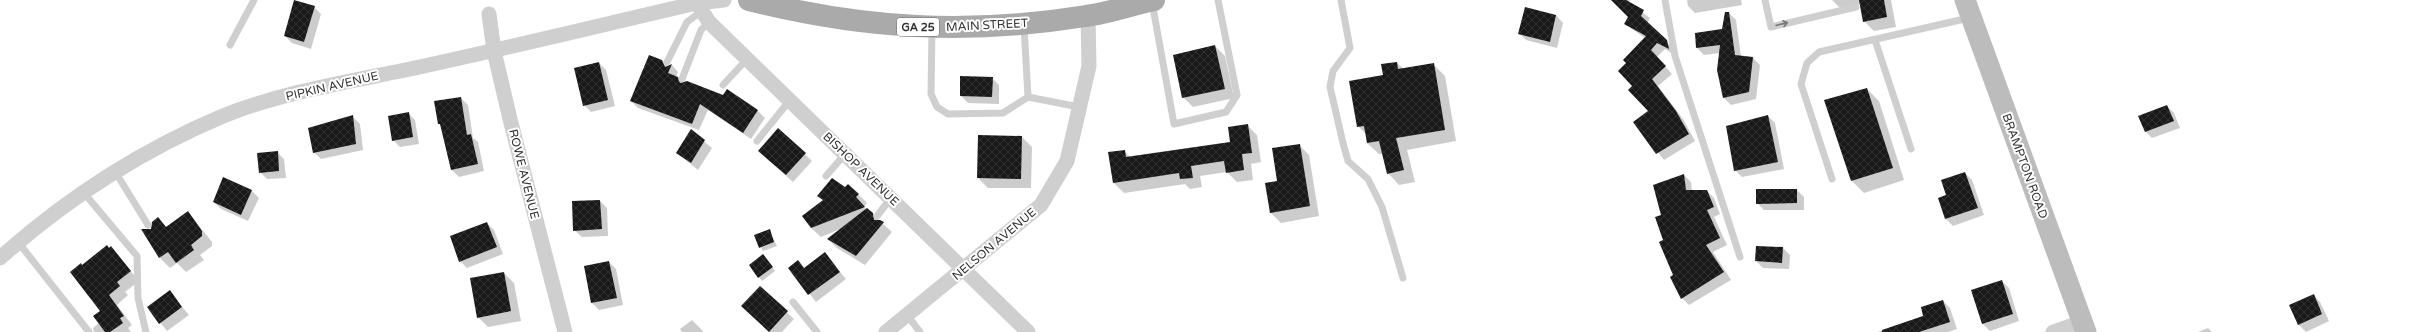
<svg xmlns="http://www.w3.org/2000/svg" width="2412" height="332" font-family="'Varela Round',sans-serif">
  <style>
    .shadow { fill: #0003 }
    .building { fill: url(#building-cross-hatch) }
    .lines { fill: none; stroke-linecap: round; stroke-linejoin: round }
    .service { stroke: #cfcfcf; stroke-width: 7 }
    .minor { stroke: #cfcfcf; stroke-width: 15 }
    .secondary { stroke: #bcbcbc; stroke-width: 21 }
    .primary { stroke: #aaa; stroke-width: 22 }
    .oneway { stroke: #797979 }
    .labels { text-anchor: middle; dominant-baseline: central; stroke-width: 4; stroke-linejoin: round; paint-order: stroke }
    .shield { fill: #fff; stroke: #707070; stroke-width: 1 }
    .shield-label { font-size: 11px; font-weight: bold; fill: #323232 }
    .street-label { font-size: 12px; fill: #323232; stroke: #fff }
  </style>
  <defs>
    <pattern id="building-cross-hatch" width="8" height="8" patternUnits="userSpaceOnUse"><rect width="8" height="8" fill="#191919"/><path d="M0 0l8 8M0 8l8-8" fill="none" stroke="#323232"/></pattern>
  </defs>
  <rect width="100%" height="100%" fill="#fff"/>
  <!-- shadow -->
  <path class="shadow" d="M292 0 314 7 321 14 311 49 292 43 285 36 295 1Z
    M1613 0H1630L1628 2 1650 18 1647 23 1673 48 1675 55 1665 49 1657 57 1672 74 1658 86 1683 119 1695 141 1664 160 1634 122 1649 111 1634 86 1627 63 1645 38 1625 24 1630 17Z
    M1687 0H1741L1742 5 1695 13 1688 6Z
    M1832 0H1891L1896 27 1874 31 1864 21 1861 4 1840 8Z
    M1729 13 1736 20 1741 57 1753 58 1760 65 1756 99 1731 105 1724 98 1720 53 1704 55 1697 48 1723 30Z
    M1556 15 1563 23 1557 48 1526 40 1519 33Z
    M1215 46 1225 56 1234 98 1193 107 1183 97Z
    M662 61 667 67 672 65 678 72 676 77 683 83 724 96 727 91 758 111 765 118 751 139 708 110 699 130 638 108 631 101Z
    M599 63 606 70 615 106 591 112 584 105Z
    M1397 63 1404 69 1433 64 1445 76 1456 141 1407 150 1415 182 1399 185 1388 173 1383 154H1379L1367 143 1366 134 1358 126 1384 76Z
    M992 78 999 85V104L968 103 961 96Z
    M1867 89 1879 101 1904 180 1864 193 1852 181 1825 100Z
    M461 98 468 105 473 138 478 142 484 171 459 177 452 170 442 127 439 124Z
    M2167 106 2174 113 2180 128 2152 138 2145 131Z
    M408 113 415 120 419 144 400 147 393 140Z
    M1768 116 1775 123 1784 169 1742 177 1735 170Z
    M353 117 360 124 363 150 321 159 314 152Z
    M1247 125 1257 135 1261 162 1251 164 1253 180 1237 182 1227 172 1200 176 1202 187 1190 189 1185 184 1124 193 1114 183 1110 153 1124 151 1131 158 1231 143Z
    M691 131 712 148 698 170 677 153Z
    M1022 137 1032 147 1031 188H988L978 178Z
    M1299 145 1309 155 1319 216 1281 223 1271 213 1279 181Z
    M277 152 284 159 286 178 267 179 260 172Z
    M805 154 812 161 793 182 766 158Z
    M1965 173 1972 180 1984 215 1953 226 1946 219 1939 198 1947 195Z
    M1684 175 1691 182 1692 191H1707L1714 198 1720 214 1714 217 1727 245 1713 252 1731 280 1689 305 1682 298 1674 276 1665 241 1662 215Z
    M845 189 858 194 867 203 864 207 892 232 865 265 837 248 828 239 840 229 821 237 811 228 824 201 819 196Z
    M1797 190 1804 197V210H1764L1757 203Z
    M252 191 259 198 248 221 221 209 214 202Z
    M600 201 607 208 608 236 582 237 574 230Z
    M188 212 212 242V246L200 255 204 260 186 272 177 263 170 268 160 258 143 230H152L158 218 167 228Z
    M487 223 494 230 503 254 467 268 460 261Z
    M769 230 777 246 763 251 755 235Z
    M110 247 139 281 125 292 128 295 117 305 132 325 128 328 131 332H94L93 328 99 323 102 311 82 266Z
    M1783 248 1790 255 1789 269 1763 268 1756 261Z
    M825 254 846 279 816 302 789 268 798 262 805 269Z
    M766 259 775 271 762 281 750 265Z
    M609 262 616 269 623 305 599 310 592 303Z
    M504 273 514 283 521 321 488 327 478 317Z
    M2002 281 2009 288 2019 321 1990 331 1983 324 1972 291Z
    M760 287 794 319 782 332H770L749 313Z
    M169 291 189 315 167 331 148 307Z
    M2313 295 2320 302 2329 321 2306 332 2299 325 2291 305Z
    M1943 301 1950 308 1957 329 1948 332H1878L1924 316Z
    M692 320 702 330 703 332H682L680 329Z
    M2208 328 2212 332H2198Z"/>
  <!-- building -->
  <path class="building" d="M294 0 315 6 304 42 284 36Z
    M1611 0H1626L1644 10 1641 16 1667 40 1669 49 1657 43 1651 50 1666 66 1652 79 1676 111 1689 134 1656 154 1633 122 1648 111 1628 90 1632 86 1618 71 1626 63 1623 60 1646 36 1624 24 1628 17Z
    M1859 0H1884L1887 17 1863 22Z
    M1525 7 1556 15 1550 42 1518 34Z
    M1725 12H1729L1735 55 1753 57 1749 92 1723 98 1717 70 1720 45 1696 48 1695 33 1722 29Z
    M1215 45 1225 89 1182 98 1173 55Z
    M649 55 662 60 665 67 672 64 668 73 678 77 680 83 687 81 723 95 727 89 758 110 743 133 700 104 692 124 630 101Z
    M599 62 608 100 583 106 574 68Z
    M1397 62 1398 69 1434 63 1445 130 1396 138 1404 170 1387 174 1379 141 1367 143 1364 126 1357 127 1349 81 1383 75 1381 64Z
    M960 76 993 77 992 97 960 96Z
    M1867 88 1893 168 1851 181 1824 100Z
    M461 97 467 135 471 134 478 164 451 170 440 124H438L434 101Z
    M2167 105 2174 121 2145 132 2138 116Z
    M409 112 413 137 392 141 388 116Z
    M353 115 356 144 313 153 308 128Z
    M1768 115 1778 162 1734 171 1726 126Z
    M1248 124 1252 153 1242 154 1244 170 1226 173 1224 161 1191 166 1193 178 1180 179 1179 173 1113 183 1108 152 1125 150 1126 157 1230 142 1228 127Z
    M778 128 806 153 786 175 758 151Z
    M691 129 705 140 691 163 676 153Z
    M978 135 1022 136 1021 179 977 178Z
    M1300 144 1310 206 1270 213 1265 183 1277 181 1272 148Z
    M278 151 279 171 259 173 257 153Z
    M1965 172 1978 208 1945 219 1938 198 1946 195 1941 180Z
    M1684 174 1686 190H1707L1714 207 1707 210 1720 238 1706 245 1724 272 1681 299 1670 277 1673 275 1659 242 1663 240 1655 217 1661 215 1653 185Z
    M223 177 252 190 241 215 213 202Z
    M832 178 845 187 848 184 859 194 856 197 865 207 811 228 802 216 823 200 817 196Z
    M1756 189H1797V203L1756 204Z
    M600 200 602 229 573 231 572 201Z
    M867 208 873 213 874 220H880L884 222 856 256 827 239Z
    M188 211 202 231V236L191 245 194 250 176 263 168 252 159 258 141 229H151L152 222 158 217 166 227Z
    M487 222 497 247 459 262 450 236Z
    M770 229 774 242 759 248 754 235Z
    M107 245 109 248 111 246 131 271 117 282 120 286 109 295 124 316 120 318 123 323 110 332H105L93 316 100 311 70 272 81 263 82 265Z
    M1756 246 1783 247 1782 263 1755 261Z
    M825 252 840 272 808 295 788 268 798 260 804 268Z
    M763 254 773 267 758 278 749 265Z
    M609 261 617 298 591 303 584 266Z
    M504 272 511 311 477 318 470 278Z
    M2002 280 2013 314 1982 324 1971 290Z
    M760 286 788 311 769 332 741 306Z
    M170 290 182 307 159 324 147 307Z
    M2314 294 2322 314 2298 325 2289 305Z
    M1943 300 1950 322 1919 332H1882V330L1923 316 1921 307Z"/>
  <g class="lines">
    <!-- service -->
    <path class="service" d="M1341 0 1350 48 1333 71 1330 87 1343 143 1348 161 1368 179 1382 207 1403 278
      M1665 0 1675 56 1740 257
      M1765 0 1771 27 1856 7
      M1152 2 1174 124 1226 112 1237 95 1218 0
      M1024 26 1028 97 1079 107
      M932 28 931 94 937 107 948 114 1003 113 1028 97
      M1875 40 1911 149
      M230 45 254 0
      M667 62 687 22 702 11
      M682 79 701 30 709 22
      M723 85 747 59
      M757 141 790 100
      M116 173 148 225
      M826 176 845 154
      M1832 179 1801 84 1807 63 1819 52 1969 18
      M84 193 137 256 138 298 146 332
      M877 216 891 198
      M18 242 89 332
      M793 302 817 332
      M907 315 920 332"/>
    <!-- minor -->
    <path class="minor" d="M695 0 709 22 1028 332
      M489 14 494 51 510 119 565 332
      M0 258C65 200 142 150 223 116 284 91 360 80 424 66 516 46 606 24 697 3L724 0
      M886 332 1041 205 1067 161 1089 66 1088 16
      M2053 332 2082 322"/>
    <!-- secondary -->
    <path class="secondary" d="M1965 0 2086 332"/>
    <!-- primary -->
    <path class="primary" d="M749 0C865 29 968 35 1086 16 1109 13 1131 5 1154 0"/>
  </g>
  <!-- one-way arrows -->
  <defs><path id="oneway-shaft" d="M-6 0H5M1.5-3L5.5 0L1.5 3" fill="none" stroke-width="1.6" stroke-linecap="round" stroke-linejoin="round"/></defs>
  <use class="oneway" href="#oneway-shaft" transform="translate(1782 24) rotate(-13)"/>
  <g class="labels">
    <!-- shield labels -->
    <rect class="shield" x="897" y="18" width="42" height="18" rx="3"/>
    <g class="shield-label">
      <text x="918" y="27">GA 25</text>
    </g>
    <!-- street labels -->
    <g class="street-label">
      <text transform="translate(987 25) rotate(-3)">MAIN STREET</text>
      <text transform="translate(332 86) rotate(-13)">PIPKIN AVENUE</text>
      <text transform="translate(2025 166) rotate(70)">BRAMPTON ROAD</text>
      <text transform="translate(861 169) rotate(44)">BISHOP AVENUE</text>
      <text transform="translate(524 174) rotate(76)">ROWE AVENUE</text>
      <text transform="translate(994 244) rotate(-40)">NELSON AVENUE</text>
    </g>
  </g>
</svg>
